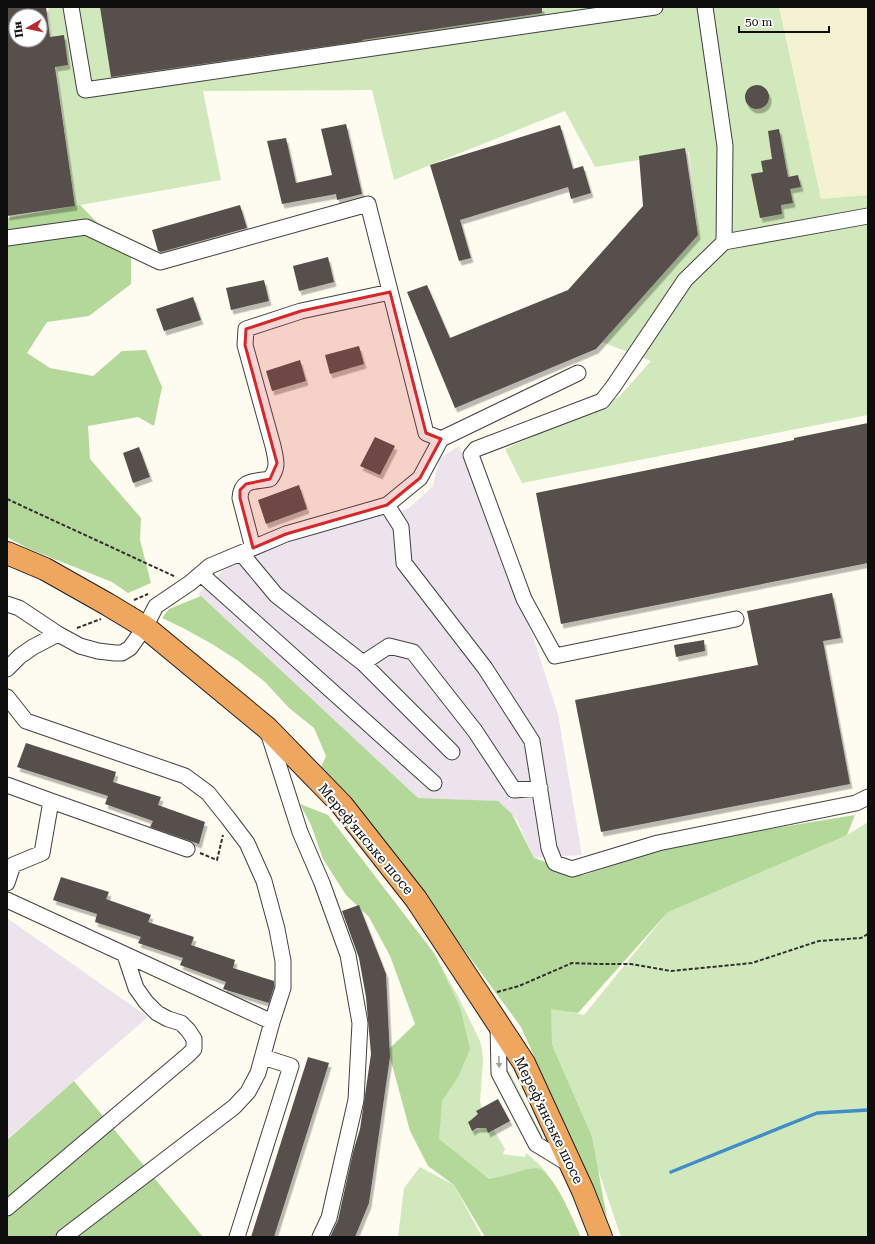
<svg xmlns="http://www.w3.org/2000/svg" width="875" height="1244" font-family="'Roboto Serif',serif">
  <style>
    .industrial { fill: #ece3ed }
    .farmland { fill: #f4f2d1 }
    .green { fill: #d0e8bb }
    .forest { fill: #b4d89a }
    .lines { fill: none; stroke-linecap: round; stroke-linejoin: round }
    .stream { stroke: #408dc9; stroke-width: 3.5 }
    .building { fill: #57504b; fill-rule: evenodd; filter: url(#shadow) }
    .minor-casing { stroke: #414141; stroke-width: 17 }
    .highway-casing { stroke: #1f1f1f; stroke-width: 24 }
    .path { stroke: #303030; stroke-width: 2; stroke-dasharray: 4 2; stroke-linecap: butt }
    .minor { stroke: #fff; stroke-width: 15 }
    .highway { stroke: #efa65e; stroke-width: 22 }
    .oneway { fill: #9f9f9f }
    .marked { fill: #d62828; fill-opacity: 0.2; stroke: #d62828; stroke-width: 3; stroke-linejoin: round }
    .labels { text-anchor: middle; dominant-baseline: central; stroke-width: 4; stroke-linejoin: round; paint-order: stroke }
    .street-label { font-size: 14px; fill: #0e0e0e; stroke: #fff }
  </style>
  <defs>
    <filter id="shadow"><feDropShadow dx="2.5" dy="4.5" stdDeviation="0" flood-color="#0004"/></filter>
  </defs>
  <rect width="100%" height="100%" fill="#fefcf0"/>
  <!-- industrial -->
  <path class="industrial" d="M459 446 533 637 558 714 582 855 534 858 516 818 498 801 422 802 198 594 231 564 282 545 375 515 408 509 433 486 439 459Z
    M7 918 148 1017 7 1139Z"/>
  <!-- farmland -->
  <path class="farmland" d="M779 7H868V195L821 200Z"/>
  <!-- green -->
  <path class="green" d="M48 7H779L821 199 868 195V415L522 483 505 449 619 397 651 361 602 342 698 235 689 152 595 167 565 111 430 165 394 180 372 90 203 91 221 180 75 206Z
    M868 822V1237H621L579 1113 544 1048 546 1006 584 1015 681 896 847 835Z
    M434 953 461 1002 480 1041 482 1049 483 1061 480 1101 482 1108 476 1111 479 1115 468 1122 472 1131 485 1127 488 1133 494 1130 505 1149 503 1154 525 1157 526 1153 539 1164 547 1173 510 1196 449 1170 427 1127 457 1053Z
    M509 1071 543 1137 539 1140 504 1074Z
    M420 1167 454 1185 482 1237H398L404 1188Z"/>
  <!-- forest -->
  <path class="forest" d="M80 205 131 257V284L89 316 47 322 27 353 50 368 93 376 122 351 146 350 162 387 154 426 138 417 88 426 90 459 141 518 140 540 151 583 128 593 112 582 27 548 7 537V218Z
    M201 596 418 798 498 801 512 814 534 858 584 875 677 844 855 815 847 835 668 912 578 1013 551 1009 552 1045 592 1137 607 1218 521 1027 426 898 319 772 326 756 314 728 289 708 265 682 237 660 212 644 183 628 162 618 169 609Z
    M300 804 328 815 434 953 460 1007 470 1049 458 1077 442 1101 439 1139 489 1179C496 1178 503 1176 510 1174 519 1172 528 1168 537 1168 553 1170 575 1223 581 1237H485L454 1185 428 1166 410 1131 388 1050 415 1024 390 956 369 917 346 895 323 859 311 825Z
    M74 1081 203 1237H7V1140Z"/>
  <g class="lines">
    <!-- stream -->
    <path class="stream" d="M671 1172 817 1113 868 1110"/>
  </g>
  <!-- building -->
  <path class="building" d="M7 7H46L50 37 64 35 68 65 55 67 75 206 7 216ZM16 16H40V40H16Z
    M100 7H542V13L362 40V41L111 77Z
    M745 97a12 12 0 1 1 24 0a12 12 0 1 1-24 0Z
    M346 124 362 194 337 200 336 194 282 204 267 141 286 138 296 183 332 175 321 129Z
    M560 125 573 169 583 166 591 193 571 199 568 187 460 220 471 258 459 261 430 165Z
    M779 129 788 177 798 175 801 187 790 189 793 203 781 205 782 214 760 218 751 174 763 172 761 161 772 159 768 131Z
    M685 148 698 235 596 349 455 408 407 292 427 285 450 338 568 290 643 206 639 156Z
    M240 205 247 228 161 252 158 251 152 230Z
    M328 257 334 282 299 291 293 266Z
    M264 280 269 301 231 310 226 288Z
    M193 297 201 320 164 331 156 309Z
    M359 346 364 364 330 374 325 355Z
    M300 360 306 381 272 391 266 371Z
    M868 423V563L561 624 536 493 794 440V438Z
    M375 437 395 446 380 475 360 466Z
    M139 447 150 477 133 483 123 453Z
    M299 485 307 509 266 524 258 500Z
    M832 593 841 638 823 641 850 784 601 832 575 700 758 665 747 611Z
    M704 640 705 651 676 657 674 645Z
    M26 743 116 772 113 782 161 797 158 805 205 822 199 844 150 827 153 821 105 804 108 796 17 767Z
    M61 877 109 892 106 899 151 915 148 922 194 937 191 945 235 960 233 968 274 981V987L269 1003 223 989 226 982 180 965 183 958 138 943 141 937 95 922 97 914 53 900Z
    M359 905 386 974 390 1057 369 1203 355 1237H330L338 1220 353 1152 360 1129 371 1054 366 997 359 958 342 911Z
    M308 1057 329 1063 274 1237H251Z
    M498 1099 510 1121 488 1133 486 1128H477L472 1131 468 1122 471 1120 478 1114 476 1111Z"/>
  <g class="lines">
    <defs>
      <path id="minor" d="M71 7 85 90 655 7
        M705 7 725 146 724 242 685 280 613 387 602 401 476 449 471 455 524 599 555 656 736 619
        M7 238 86 227 160 262 368 204 426 433 441 439
        M724 242 868 216
        M387 505 401 527 404 563 485 668 532 741 549 848 555 863 572 869 658 843 856 803 868 797
        M253 548 240 498C241 479 254 482 270 479 279 467 276 460 273 446L245 345 246 329 301 311 390 292
        M241 553 276 595 363 663
        M201 574 315 676 434 783
        M7 604 19 608 58 634 80 646 98 651 115 653H122L130 648 145 627 156 606 190 583 210 566 286 534 387 505 420 478 441 439 578 373
        M7 669 20 656 33 647 58 634
        M7 697 26 721 185 776 208 793 228 818 247 843 264 881 277 929 283 961V988L272 1022
        M268 732 300 832 322 883 348 955 360 1023 356 1100 329 1218 320 1237
        M452 752 363 663 389 646 413 652 475 731 514 790 540 788
        M7 785 51 801
        M7 883 13 865 42 853 51 801 187 849
        M7 900 272 1022 258 1073 248 1092 234 1107 64 1237
        M498 1024 499 1073 536 1144 572 1166
        M7 1208 188 1055 194 1049V1039L188 1030 181 1023 168 1019 157 1013 146 1002 136 988 125 955
        M237 1237 291 1066 263 1057"/>
      <path id="highway" d="M7 553 45 569 107 604 145 627 267 728 342 805 416 899 524 1063 583 1191 601 1237"/>
    </defs>
    <!-- minor casing -->
    <use href="#minor" class="minor-casing"/>
    <!-- highway casing -->
    <use href="#highway" class="highway-casing"/>
    <!-- path -->
    <path class="path" d="M7 499 176 577
      M134 600 148 594
      M77 628 101 619
      M200 853 217 860 223 835
      M497 992 519 986 572 963 597 964H631L671 971 752 963 819 941 861 938 868 934"/>
    <!-- minor -->
    <use href="#minor" class="minor"/>
    <!-- highway -->
    <use href="#highway" class="highway"/>
  </g>
  <!-- one-way arrows -->
  <defs><path id="oneway-solid" d="M-6-.8H1V-3.2L6.5 0L1 3.2V.8H-6Z"/></defs>
  <use class="oneway" href="#oneway-solid" transform="translate(499 1062) rotate(88)"/>
  <!-- marked area -->
  <path class="marked" d="M390 292 426 433 441 439 420 478 387 505 286 534 253 548 240 498V490L246 484 270 479 277 463 245 345 246 329 301 311Z"/>
  <g class="labels">
    <!-- street labels -->
    <g class="street-label">
      <text transform="translate(366 839) rotate(50)">Мереф’янське шосе</text>
      <text transform="translate(549 1120) rotate(64)">Мереф’янське шосе</text>
    </g>
  </g>
  <!-- border -->
  <rect width="875" height="1244" fill="none" stroke="#0e0e0e" stroke-width="16"/>
  <!-- north arrow -->
  <g transform="translate(28 28) rotate(261)"><circle r="19" fill="#ffffff" stroke="#9f9f9f"/>
  <path d="M0-3L7 15L0 10L-7 15Z" fill="#ba2b2c"/>
  <text y="-6" font-size="11" font-weight="bold" text-anchor="middle" fill="#0e0e0e">Пн</text>
  </g>
  <!-- scale -->
  <path d="M739 26v6h90v-6" fill="none" stroke="#0e0e0e" stroke-width="2"/>
  <text x="745" y="26" font-size="12" fill="#0e0e0e" stroke="#ffffff" stroke-width="3" paint-order="stroke">50 m</text>
</svg>
